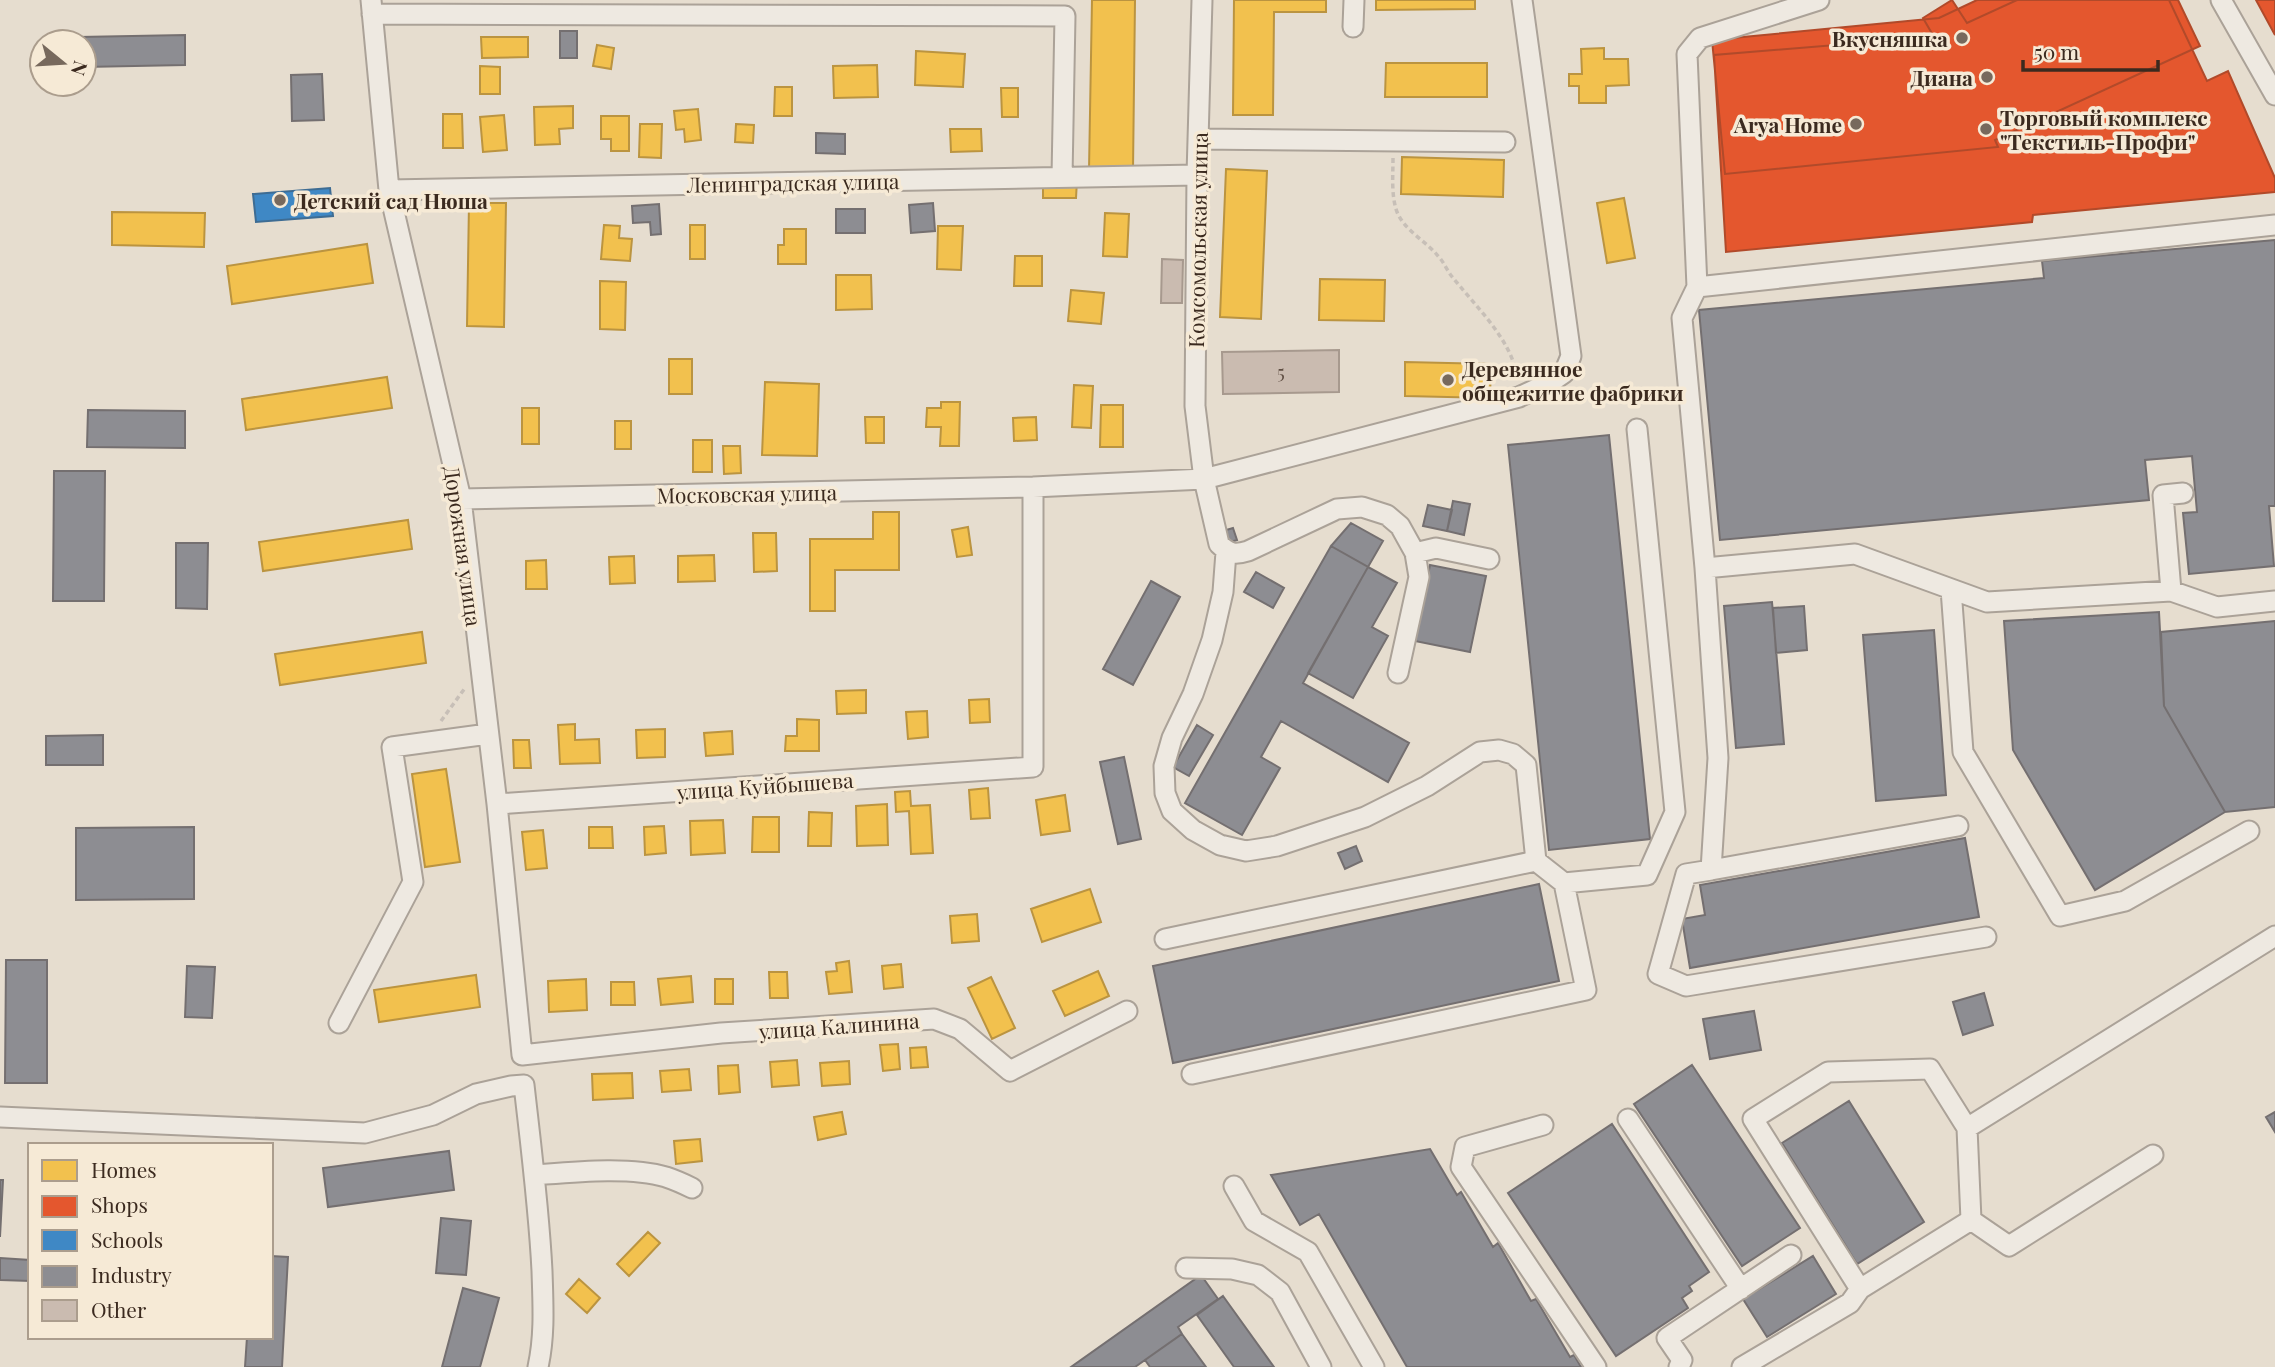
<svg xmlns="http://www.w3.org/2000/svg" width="2275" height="1367" font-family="'Playfair Display',serif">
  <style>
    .homes { fill: #f2c14e; stroke: #bb9440; stroke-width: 2 }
    .shops { fill: #e4572e; stroke: #b14a2a; stroke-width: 2 }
    .schools { fill: #3f88c5; stroke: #3e6c93; stroke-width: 2 }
    .industry { fill: #8d8d92; stroke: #746f70; stroke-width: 2 }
    .building { fill: #cabbb0; stroke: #a7998e; stroke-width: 2 }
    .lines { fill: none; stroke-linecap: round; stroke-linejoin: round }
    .minor-casing { stroke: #aba298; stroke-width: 23 }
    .path { stroke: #c7bfb7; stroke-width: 3.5; stroke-dasharray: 5 3.5; stroke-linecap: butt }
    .minor { stroke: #eee9e1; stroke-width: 19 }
    .poi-dot { fill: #77695d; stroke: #f6ead6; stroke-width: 2.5 }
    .labels { text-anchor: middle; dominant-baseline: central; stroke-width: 7; stroke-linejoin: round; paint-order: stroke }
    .number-label { font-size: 18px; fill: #5f4e43 }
    .poi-label { font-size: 21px; font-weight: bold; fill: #3b2a1f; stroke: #f6ead6; text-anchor: end }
    .street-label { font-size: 21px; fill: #3b2a1f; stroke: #f6ead6 }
  </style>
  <rect width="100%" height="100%" fill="#e6ddcf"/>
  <!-- homes -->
  <path class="homes" d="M1092 0H1135L1133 170H1089Z
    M1234 0H1326V12H1274L1273 115H1233Z
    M1376 0H1475V9L1376 10Z
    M481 37H528V57L482 58Z
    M597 45 614 48 611 69 593 66Z
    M1604 48V59H1628L1629 85 1606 86V103H1579V86H1569V74H1582L1581 49Z
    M916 51 965 54 963 87 915 85Z
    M1386 63H1487V97H1385Z
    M877 65 878 97 834 98 833 66Z
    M480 66 500 67V94H480Z
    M775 87H792V116H774Z
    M1001 88H1018V117H1002Z
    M573 106V128L559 129 560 144 535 145 534 107Z
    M698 109 701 140 685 142 684 129 676 130 674 111Z
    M443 114H462L463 148H443Z
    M504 115 507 150 483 152 480 117Z
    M601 116H629V151H611V139H601Z
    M640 124H662L661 158 639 157Z
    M736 124 754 125 753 143 735 142Z
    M950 129H981L982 151 951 152Z
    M1402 157 1504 160 1503 197 1401 194Z
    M1226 169 1267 171 1261 319 1220 317Z
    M1043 180H1077L1076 198H1043Z
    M1624 198 1635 258 1607 263 1597 203Z
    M469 203H506L504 327 467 326Z
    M112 212 205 213 204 247 112 245Z
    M1105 213 1129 214 1127 257 1103 256Z
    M604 225 620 226 619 238 632 239 630 261 601 259Z
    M690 225H705V259H690Z
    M938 226H963L961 270 937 269Z
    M784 229H806V264H778V245H784Z
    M367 244 373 283 232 304 227 266Z
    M1015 256H1042V286H1014Z
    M836 275H871L872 309 836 310Z
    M1320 279 1385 280 1384 321 1319 320Z
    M600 281 626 282 625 330 600 329Z
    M1071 290 1104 293 1101 324 1068 321Z
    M669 359H692V394H669Z
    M1405 362 1491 364 1490 398 1405 396Z
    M387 377 392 408 246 430 242 399Z
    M765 382 819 384 817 456 762 455Z
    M1074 385 1093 386 1091 428 1072 427Z
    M941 402H960L959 446H940L941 427H926L927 408H941Z
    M1101 405H1123V447H1100Z
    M522 408H539V444H522Z
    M865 417H884V443H866Z
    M1036 417 1037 440 1014 441 1013 418Z
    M615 421H631V449H615Z
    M693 440H712V472H693Z
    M723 446H740L741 473 724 474Z
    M873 512H899V570H835V611H810V539H873Z
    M408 520 412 549 263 571 259 542Z
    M968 527 972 555 957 557 952 530Z
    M753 533H776L777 571 754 572Z
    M714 555 715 581 678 582V556Z
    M634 556 635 583 610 584 609 557Z
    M546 560 547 589H526V561Z
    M422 632 426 663 280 685 275 654Z
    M866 690V713L837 714 836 691Z
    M989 699 990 722 970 723 969 700Z
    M927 711 928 737 908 739 906 712Z
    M797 719 819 720V751H785L786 736H797Z
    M575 724V740L599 739 600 763 560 764 558 725Z
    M665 729V757L637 758 636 730Z
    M732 731 733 754 706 756 704 733Z
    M513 740H529L531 768H514Z
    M446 769 460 862 425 867 412 774Z
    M988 788 990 818 971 819 969 790Z
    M910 791 911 806 930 805 933 853 911 854 909 811 896 812 895 792Z
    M1065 795 1070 831 1041 835 1036 800Z
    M887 804 888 845 857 846 856 806Z
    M809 812 832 813 831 846H808Z
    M753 817H779V852H752Z
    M723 820 725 853 691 855 690 821Z
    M664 826 666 853 645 855 644 827Z
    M589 827H612L613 848H589Z
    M543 830 547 868 526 870 522 832Z
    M1090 889 1101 922 1042 942 1031 909Z
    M977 914 979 941 952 943 950 916Z
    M849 961 852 992 829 994 826 972 837 971 836 963Z
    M901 964 903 987 884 989 882 966Z
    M1098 971 1109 996 1065 1016 1053 991Z
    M769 972H787L788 998H770Z
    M476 975 480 1007 379 1022 374 990Z
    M691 976 693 1002 661 1005 658 979Z
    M991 977 1015 1028 992 1039 968 988Z
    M586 979 587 1010 549 1012 548 981Z
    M715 979H733V1004H715Z
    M611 982H634L635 1005H611Z
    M898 1044 900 1069 883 1071 880 1045Z
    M926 1047 928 1067 911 1068 910 1048Z
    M797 1060 799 1085 772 1087 770 1062Z
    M849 1061 850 1084 822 1086 820 1063Z
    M738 1065 740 1092 719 1094 718 1066Z
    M689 1069 691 1090 662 1092 660 1071Z
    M632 1073 633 1098 593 1100 592 1074Z
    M842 1112 846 1134 818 1140 814 1117Z
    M700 1139 702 1161 676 1164 674 1141Z
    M648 1232 660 1243 629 1276 617 1264Z
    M579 1279 600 1298 587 1313 566 1294Z"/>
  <!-- shops -->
  <path class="shops" d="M1952 0 1967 23 2017 0H2169L2207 81 2228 71 2275 178V192L2033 215 2032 222 1726 252 1714 55 1934 37 1923 18Z
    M1977 0H2178L2200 46 1995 140 1998 147 1725 174 1712 40 1939 18Z
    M2256 0H2275V35Z"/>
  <!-- schools -->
  <path class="schools" d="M330 188 333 216 256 222 253 194Z"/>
  <!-- industry -->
  <path class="industry" d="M560 31H577V58H560Z
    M185 35V65L84 67V42H79V37Z
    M322 74 324 120 292 121 291 75Z
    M816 133 845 134V154L816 153Z
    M933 203 935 231 911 233 909 205Z
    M659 204 661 234 651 235 650 222 633 223 632 206Z
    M836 209H865V233H836Z
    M2275 240V506H2269L2274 566 2189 574 2183 513 2197 512 2192 456 2145 460 2149 500 1720 540 1699 310 2044 278 2042 261Z
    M88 410 185 411V448L87 447Z
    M1609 435 1650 839 1549 850 1508 445Z
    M54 471H105L104 601H53Z
    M1453 501 1470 504 1464 535 1447 531Z
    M1428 505 1452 510 1447 531 1423 526Z
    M1351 523 1383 541 1368 567 1331 546Z
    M1233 528 1237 540 1227 543 1223 531Z
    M176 543H208L207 609 176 608Z
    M1331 546 1368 567 1303 683 1409 743 1388 782 1281 721 1261 757 1280 768 1242 835 1185 803Z
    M1430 565 1486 576 1470 652 1415 641Z
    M1368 567 1397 583 1372 627 1388 636 1353 698 1308 673Z
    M1256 572 1284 588 1273 608 1244 592Z
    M1151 581 1180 597 1133 685 1103 669Z
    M1772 602 1784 744 1736 748 1724 606Z
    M1804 606 1807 650 1776 653 1773 608Z
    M2159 612 2164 706 2225 812 2095 890 2013 750 2004 621Z
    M2275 621V807L2225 812 2164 706 2161 632Z
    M1934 630 1946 795 1876 801 1863 635Z
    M1197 725 1213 735 1189 776 1173 767Z
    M103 735V765H46V736Z
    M1124 757 1141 839 1118 844 1100 762Z
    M194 827V899L76 900V828Z
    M1965 838 1979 917 1690 968 1682 919 1705 915 1700 885Z
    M1356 846 1362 861 1345 869 1338 853Z
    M1539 884 1559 981 1173 1063 1153 966Z
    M6 960H47V1083H5Z
    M187 966 215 967 212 1018 185 1017Z
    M1984 993 1993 1025 1963 1035 1953 1002Z
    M1754 1011 1761 1050 1710 1059 1703 1019Z
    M1692 1065 1800 1228 1742 1266 1634 1104Z
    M1849 1101 1924 1222 1857 1264 1782 1143Z
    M2275 1112V1132L2266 1117Z
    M1612 1124 1709 1272 1689 1286 1692 1291 1682 1298 1688 1308 1616 1356 1508 1193Z
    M1430 1149 1457 1195 1461 1192 1493 1247 1498 1243 1531 1301 1536 1299 1570 1357 1574 1355 1581 1367H1407L1319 1214 1300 1225 1271 1175Z
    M449 1151 454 1190 328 1207 323 1168Z
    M0 1180H3L0 1237Z
    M441 1218 471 1221 466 1275 436 1273Z
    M271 1256 288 1257 282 1367H245L247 1337H271Z
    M1813 1256 1836 1294 1767 1337 1743 1299Z
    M0 1258 30 1260V1281L0 1280Z
    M1201 1275 1218 1299 1178 1327 1182 1334 1135 1367H1071Z
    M463 1288 499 1298 480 1367H442Z
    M1223 1296 1274 1367H1234L1197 1315Z
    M1182 1334 1206 1367H1150L1145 1360Z"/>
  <!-- building -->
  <path class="building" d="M1162 259 1183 260 1182 303H1161Z
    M1339 350V392L1223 394 1222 352Z"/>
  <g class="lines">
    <defs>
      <path id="minor" d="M371 0 389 190 461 499 497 804 522 1055 721 1033 934 1019 960 1029 1010 1071 1127 1011
        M1202 0 1197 175 1195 406 1204 479 1219 544C1229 554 1235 555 1248 551L1337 509 1362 507 1387 515 1400 526 1415 553 1419 577 1398 673
        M1819 0 1700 38 1687 54 1697 287 2275 225
        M2221 0 2275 95
        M372 14 1065 16 1062 177
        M1353 27 1354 0
        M1198 139 1505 142
        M389 190 1197 175
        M1697 287 1682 318 1705 568 1855 554 1987 602 2171 591 2217 607 2275 601
        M461 499 1033 487 1204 479 1519 397 1551 382 1564 373 1571 356 1522 0
        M1415 553 1436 548 1489 559
        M1705 568 1718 758 1711 870 1686 874 1658 974 1686 986 1986 937
        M1951 589 1963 752 2060 916 2125 901 2249 831
        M2171 591 2163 495 2183 493
        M497 804 1033 767V487
        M1711 870 1958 826
        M1564 883 1647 875 1675 812 1637 429
        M1165 939 1536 861
        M339 1023 413 882 392 747 488 734
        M1192 1074 1586 990 1564 883 1536 861 1526 765 1513 754 1499 750 1480 752 1427 786 1365 817 1277 846 1246 851 1220 845 1193 830 1172 811 1165 793 1164 766 1172 738 1193 694 1212 640 1223 592 1226 552
        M0 1117 365 1133 433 1115 476 1094 511 1086 524 1085C531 1147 539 1209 542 1271 543 1304 545 1335 538 1367
        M1628 1119 1741 1289
        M1543 1125 1465 1147 1461 1167 1596 1367
        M534 1175C573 1172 630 1166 666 1177 675 1180 684 1184 692 1188
        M1234 1186 1254 1221 1308 1252 1374 1367
        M1971 1220 2009 1246 2153 1155
        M1186 1268 1232 1269 1258 1275 1280 1292 1321 1367
        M1860 1289 1753 1119 1828 1072 1930 1069 1967 1128
        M1679 1367 1682 1360 1667 1338 1791 1255
        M1742 1367 1850 1303 1860 1289 1971 1220 1967 1128 2275 936"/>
    </defs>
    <!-- minor casing -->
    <use href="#minor" class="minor-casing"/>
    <!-- path -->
    <path class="path" d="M1393 158C1393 176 1391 195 1397 212 1405 231 1426 241 1438 256 1443 261 1446 268 1450 274 1473 304 1513 340 1517 378
      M441 721 465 688"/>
    <!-- minor -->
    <use href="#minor" class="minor"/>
  </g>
  <!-- markers -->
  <g class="poi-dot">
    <circle cx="1962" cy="38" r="7"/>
    <circle cx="1987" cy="77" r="7"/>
    <circle cx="1856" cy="124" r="7"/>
    <circle cx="1986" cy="129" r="7"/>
    <circle cx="280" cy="200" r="7"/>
    <circle cx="1448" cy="380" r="7"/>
  </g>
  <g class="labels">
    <!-- number labels -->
    <g class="number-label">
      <text x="1281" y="372">5</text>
    </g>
    <!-- poi labels -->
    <g class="poi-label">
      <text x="1948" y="38">Вкусняшка</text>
      <text x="1973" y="77">Диана</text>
      <text x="2000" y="117" text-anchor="start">Торговый комплекс<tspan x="2000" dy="24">"Текстиль-Профи"</tspan></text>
      <text x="1842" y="124">Arya Home</text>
      <text x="294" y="200" text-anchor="start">Детский сад Нюша</text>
      <text x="1462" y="368" text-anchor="start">Деревянное<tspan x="1462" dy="24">общежитие фабрики</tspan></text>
    </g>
    <!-- street labels -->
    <g class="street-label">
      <text transform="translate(793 182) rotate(-1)">Ленинградская улица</text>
      <text transform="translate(1197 240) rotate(-89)">Комсомольская улица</text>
      <text transform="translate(747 493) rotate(-1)">Московская улица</text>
      <text transform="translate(464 546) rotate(82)">Дорожная улица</text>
      <text transform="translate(765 785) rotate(-4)">улица Куйбышева</text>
      <text transform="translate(839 1025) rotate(-4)">улица Калинина</text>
    </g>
  </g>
  <!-- legend -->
  <rect x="28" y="1143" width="245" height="196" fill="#f6ead6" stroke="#ab9d8d" stroke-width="2"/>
  <rect x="42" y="1160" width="35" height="21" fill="#f2c14e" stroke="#ab9d8d" stroke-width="2"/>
  <text x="91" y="1178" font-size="21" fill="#3b2a1f">Homes</text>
  <rect x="42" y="1196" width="35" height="21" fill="#e4572e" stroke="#ab9d8d" stroke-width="2"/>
  <text x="91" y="1213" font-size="21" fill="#3b2a1f">Shops</text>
  <rect x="42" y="1230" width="35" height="21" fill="#3f88c5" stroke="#ab9d8d" stroke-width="2"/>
  <text x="91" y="1248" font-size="21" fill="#3b2a1f">Schools</text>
  <rect x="42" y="1266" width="35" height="21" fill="#8d8d92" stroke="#ab9d8d" stroke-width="2"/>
  <text x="91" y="1283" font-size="21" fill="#3b2a1f">Industry</text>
  <rect x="42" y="1300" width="35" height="21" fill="#cabbb0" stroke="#ab9d8d" stroke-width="2"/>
  <text x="91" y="1318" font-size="21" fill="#3b2a1f">Other</text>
  <!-- north arrow -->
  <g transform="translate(63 63) rotate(108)"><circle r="33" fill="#f6ead6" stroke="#ab9d8d" stroke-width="2"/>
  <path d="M0-5L12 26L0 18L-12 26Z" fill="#77695d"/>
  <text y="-10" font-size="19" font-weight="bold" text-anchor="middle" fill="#3b2a1f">N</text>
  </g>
  <!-- scale -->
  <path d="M2023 60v10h135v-10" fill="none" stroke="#3b2a1f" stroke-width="3.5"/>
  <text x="2034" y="60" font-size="21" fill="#3b2a1f" stroke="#f6ead6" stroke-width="5" paint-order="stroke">50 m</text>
</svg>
